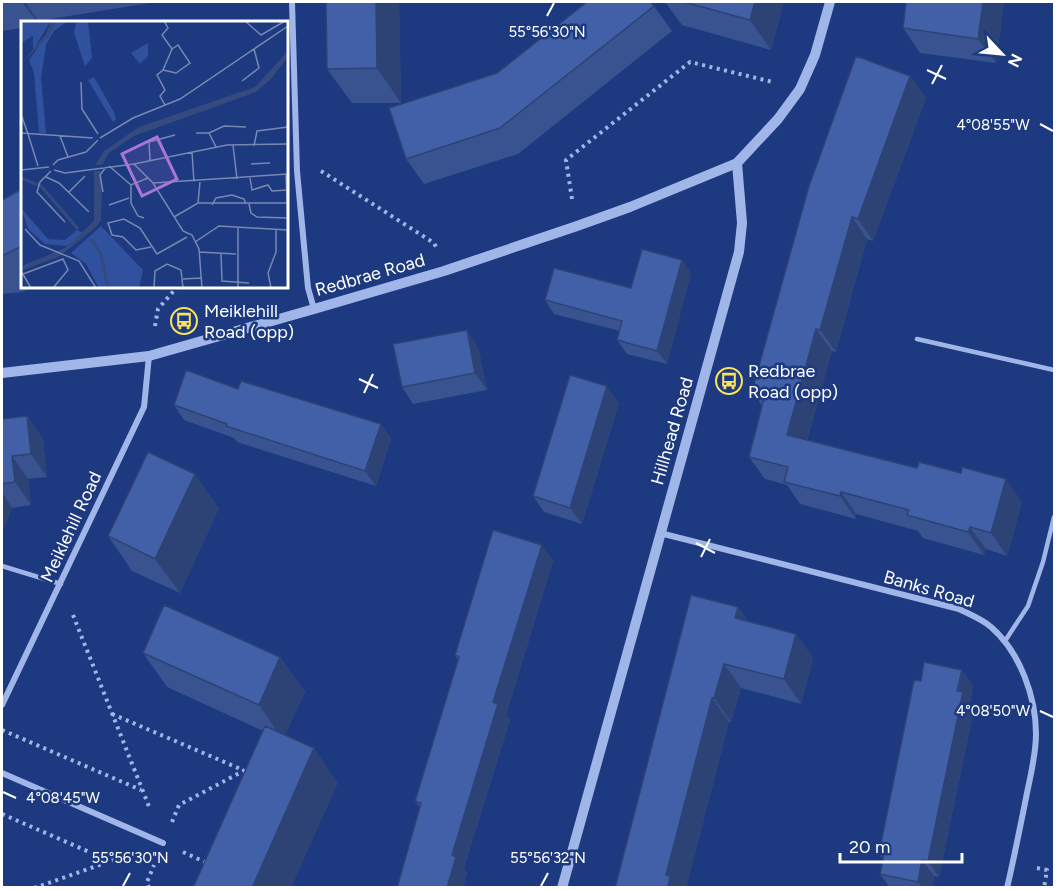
<svg xmlns="http://www.w3.org/2000/svg" width="1056" height="889" font-family="Figtree,sans-serif">
  <style>
    .lines { fill: none; stroke-linecap: round; stroke-linejoin: round }
    .path { stroke: #a1b6e8; stroke-width: 4; stroke-dasharray: 3 4.5; stroke-linecap: butt }
    .service { stroke: #a1b6e8; stroke-width: 4.5 }
    .minor { stroke: #a1b6e8; stroke-width: 6 }
    .tertiary { stroke: #a1b6e8; stroke-width: 10 }
    .wall { fill: #385390 }
    .shaded-wall { fill: #2e4375 }
    .building { fill: #4160a7; stroke: #2e4375; stroke-width: 1.5 }
    .ticks { fill: none; stroke: #fff; stroke-width: 2 }
    .labels { text-anchor: middle; dominant-baseline: central; stroke-width: 5; stroke-linejoin: round; paint-order: stroke }
    .street-label { font-size: 18px; fill: #fff; stroke: #1d397f }
    .poi-label { font-size: 18px; fill: #fff; stroke: #1d397f; text-anchor: start }
    .inset-river { fill: none; stroke: #354a7e; stroke-width: 3 }
    .inset-road { fill: none; stroke: #7788b2; stroke-width: 1.5 }
    .view { fill: #a976d5; fill-opacity: 0.15; stroke: #a976d5; stroke-width: 3 }
    .inset-edge { fill: none; stroke: #fff; stroke-width: 3 }
    .ticks-label { font-size: 15px; text-anchor: middle; fill: #fff; stroke: #1d397f; stroke-width: 5; stroke-linejoin: round; paint-order: stroke }
  </style>
  <rect width="100%" height="100%" fill="#1d397f"/>
  <g class="lines">
    <!-- path -->
    <path class="path" d="M321 171 434 243 436 247
      M572 199 566 160 690 62 773 82
      M155 326 158 309 178 286
      M73 615 150 809
      M112 714 243 770
      M2 730 141 790
      M2 814 110 861
      M172 822 179 805 249 768
      M183 852 209 864
      M1037 868 1047 870 1044 888
      M34 888 128 855
      M149 888 147 882 154 865"/>
    <!-- service -->
    <path class="service" d="M917 339 1054 370
      M2 566 61 584
      M1005 641 1028 606 1043 562 1054 517"/>
    <!-- minor -->
    <path class="minor" d="M292 2 297 171 308 288 314 309
      M660 533 959 609C971 615 982 619 991 627 1020 652 1036 697 1036 734 1036 756 1030 777 1026 798 1020 828 1014 858 1007 888
      M2 705 144 407 149 356
      M2 773 163 843"/>
    <!-- tertiary -->
    <path class="tertiary" d="M2 373 149 356 314 309 444 271 577 226 630 207 737 163 778 119 800 89 815 55 830 2
      M562 888 739 252 742 223 737 163"/>
  </g>
  <!-- wall -->
  <path class="wall" d="M2 2H150V3L38 21 39 22H22V28L2 31Z
    M399 2 401 103H352L327 69Z
    M651 2 672 31 518 154 424 184 406 159 497 73Z
    M665 2H781L783 5 771 50 682 25Z
    M906 2H1004L996 63 920 53 903 28Z
    M910 76 926 98 873 241 867 239 836 352 832 351 807 440 1022 502 1007 556 986 549 984 555 923 538 918 531 856 514V519L800 504 787 485 765 479 749 457 762 406 752 391Z
    M22 189V286H34L22 292 2 294V200Z
    M691 273 667 364 627 354 617 340 620 331 554 314 545 300 631 288Z
    M478 347 487 390 413 404 402 387Z
    M238 389 381 424 391 439 376 486 237 442 234 438 184 420 174 405Z
    M619 403 582 524 544 512 533 496Z
    M27 416 43 439 47 477 28 479 31 505 12 508 2 532V419Z
    M219 508 180 593 132 571 108 536Z
    M542 545 553 561 506 715 510 720 464 868 467 873 463 888H397L420 808 415 801 458 661 455 655Z
    M738 607 748 621 796 634 813 658 801 704 741 688 731 722H729L686 888H615Z
    M143 653 280 657 305 692 285 735 338 783 263 731 167 687Z
    M962 670 973 686 970 703 974 709 939 877 934 876 932 888H890L880 874 883 859 879 853 921 681Z"/>
  <!-- shaded-wall -->
  <path class="shaded-wall" d="M22 2H25L39 22H37Z
    M376 2H399L401 103 377 68Z
    M755 2H781L783 5 771 50 750 20Z
    M983 2H1004L996 63 978 39Z
    M910 76 926 98 873 241 858 219Z
    M852 217 867 239 836 352 820 330Z
    M682 260 691 273 667 364 657 351Z
    M816 329 832 351 803 457 787 435Z
    M467 330 478 347 487 390 475 373Z
    M607 386 619 403 582 524 570 508Z
    M27 416 43 439 47 477 31 454Z
    M381 424 391 439 376 486 365 471Z
    M12 456 28 479 31 505 15 482Z
    M195 474 219 508 180 593 155 559Z
    M1006 479 1022 502 1007 556 991 533Z
    M2 492 12 508 2 532Z
    M841 492 856 514V519L840 496Z
    M970 527 986 549 984 555 968 532Z
    M542 545 553 561 506 715 510 720 464 868 467 873 463 888H447L452 855 493 702Z
    M738 607 755 631 735 618Z
    M796 634 813 658 801 704 784 679Z
    M280 657 305 692 283 740 259 705Z
    M724 664 741 688 731 722 714 698Z
    M962 670 973 686 970 703 974 709 939 877 928 861Z
    M712 698 729 722 686 888H668L666 875Z
    M314 748 338 783 291 888H252Z
    M922 860 934 876 932 888H923L918 882Z"/>
  <!-- building -->
  <path class="building" d="M326 2H376L377 68 327 69Z
    M587 2H651L654 6 500 128 406 159 389 108 497 73Z
    M684 2H755L750 20Z
    M906 2H983L978 39 903 28Z
    M856 56 910 76 858 219 852 217 820 330 816 329 787 435 917 468 919 462 961 473 962 467 1006 479 991 533 970 527 968 532 907 515 909 510 841 492 840 496 784 482 788 467 749 457 765 394 752 391 809 186Z
    M22 189V246L2 256V200Z
    M642 249 682 260 657 351 617 340 622 321 545 300 554 268 631 288Z
    M467 330 475 373 402 387 393 344Z
    M186 370 238 389 241 381 381 424 365 471 226 426 227 424 174 405Z
    M570 375 607 386 570 508 533 496Z
    M27 416 31 454 12 456 15 482 2 484V419Z
    M148 452 195 474 155 559 108 536Z
    M493 530 542 545 493 702 498 704 452 855 456 857 447 888H397L421 803 415 801 459 657 455 655Z
    M691 595 738 607 735 618 796 634 784 679 724 664 714 698H712L666 875 670 876 668 888H615Z
    M164 605 280 657 259 705 143 653Z
    M924 662 962 670 957 691 963 692 928 861 922 860 918 882 880 874 884 854 879 853 914 680 921 681Z
    M265 726 314 748 252 888H193Z"/>
  <!-- ticks -->
  <path class="ticks" d="M547 16 554 3M927 70 946 79M932 84 942 65M1040 124 1053 131M359 379 378 388M364 393 373 374M696 543 715 553M701 557 710 539M1040 711 1053 717M3 792 16 798M123 886 130 873M541 886 548 873"/>
  <!-- icons -->
  <defs>
    <symbol id="bus-ring" viewBox="-11 -11 22 22"><circle r="9.5" fill="#1d397f" stroke="#f8e35f" stroke-width="1.5"/><path d="M-5-6H5V4H4V6H2V4H-2V6H-4V4H-5ZM-3.5-4V0h7V-4ZM-3.5 1.2v1.5H-2V1.2ZM2 1.2v1.5H3.5V1.2Z" fill="#f8e35f"/></symbol>
  </defs>
  <g fill-rule="evenodd">
    <use href="#bus-ring" x="169" y="306" width="30" height="30"/>
    <use href="#bus-ring" x="714" y="366" width="30" height="30"/>
  </g>
  <g class="labels">
    <!-- street labels -->
    <g class="street-label">
      <text transform="translate(370 275) rotate(-16)">Redbrae Road</text>
      <text transform="translate(672 431) rotate(-74)">Hillhead Road</text>
      <text transform="translate(71 527) rotate(-65)">Meiklehill Road</text>
      <text transform="translate(929 589) rotate(16)">Banks Road</text>
    </g>
    <!-- poi labels -->
    <g class="poi-label">
      <text x="204" y="311">Meiklehill<tspan x="204" dy="21">Road (opp)</tspan></text>
      <text x="748" y="371">Redbrae<tspan x="748" dy="21">Road (opp)</tspan></text>
    </g>
  </g>
  <!-- overview -->
  <g transform="translate(21 21)">
    <rect width="267" height="267" fill="#1d397f"/>
    <path d="M0 0H30L12 29V15L0 22ZM36 0H47L33 10 25 24 20 57 25 112H18L13 52 8 39ZM67 0 71 37 64 45 53 12 55 2ZM127 22V35L119 43 110 32ZM73 56 93 91 95 99 92 101 67 59ZM0 187 27 218 44 219 56 209 62 212 47 225 24 223 7 208ZM80 205 122 249 118 267H78L65 243 50 232Z" fill="#30519e"/>
    <path d="M30 0H36L28 15 0 43 25 13ZM267 30V36L249 59 235 71 113 115 88 132 81 144H74L83 130 118 106 234 66ZM73 150H80L81 169 80 199 74 207 39 235 0 250 3 244 44 227 73 200Z" fill="#354a7e"/>
    <path class="inset-river" d="M0 157 20 165 57 208M70 218 80 233 87 267"/>
    <path class="inset-road" d="M143 0 147 7 141 14 151 28M224 0 240 14 264 0M142 49 155 52 169 42 157 24 151 28M221 60 238 47 233 28M60 61 61 88 77 113M144 84 139 75 144 69 136 54 142 49 151 28M0 93 7 113M0 112 72 117M175 112H188L195 126M188 112 203 105 225 106M7 113 17 145M39 115 47 136M79 117 112 97 159 78 267 5M212 124 216 158M233 125 236 110 267 106M171 131 173 161M129 139 128 121 154 114M113 143 132 162 162 210 171 214 178 228 181 267M230 143 249 142M32 144 37 139 65 131 77 119M88 145 110 164 127 157M0 149 28 146M33 149 44 152 113 143 206 124 267 123M30 150 19 161 16 171 44 201M265 154 267 205M25 156 38 162 68 191M229 157 231 169 247 164 251 170 267 169M132 162 267 153M110 164V182L117 195 123 197M48 171 64 155M82 171 79 154 85 146M177 182 179 161M228 183 230 192 236 196 267 197M88 184 108 177M191 184 195 177 211 174 223 178 225 183M153 196 177 182H267M4 208 19 224 58 240 75 267M174 221 198 205 267 209M130 226 115 229 102 216 91 214 87 202 103 198 119 207 136 233 166 216M178 231 215 233M200 232 201 260 228 262M0 250 10 267M2 253 42 238 47 249 32 267M162 258 180 257M133 267 134 250 146 243 160 249 162 267M217 267V206M250 267 247 252 255 231V208"/>
    <path class="view" d="M136 116 156 158 121 175 101 133Z"/>
    <rect width="267" height="267" class="inset-edge"/>
  </g>
  <g class="ticks-label">
    <text x="547" y="37">55°56'30"N</text>
    <text x="993" y="130">4°08'55"W</text>
    <text x="993" y="716">4°08'50"W</text>
    <text x="63" y="803">4°08'45"W</text>
    <text x="130" y="863">55°56'30"N</text>
    <text x="548" y="863">55°56'32"N</text>
  </g>
  <!-- border -->
  <rect width="1056" height="889" fill="none" stroke="#ffffff" stroke-width="6"/>
  <!-- north arrow -->
  <g transform="translate(1002 54) rotate(116)" stroke="#1d397f" stroke-width="4.5" paint-order="stroke">
  <path d="M0-4.5L10 22L0 15L-10 22Z" fill="#ffffff"/>
  <text y="-9" font-size="16" font-weight="bold" text-anchor="middle" fill="#ffffff">N</text>
  </g>
  <!-- scale -->
  <path d="M840 853v9h122v-9" fill="none" stroke="#ffffff" stroke-width="3"/>
  <text x="849" y="853" font-size="18" fill="#ffffff" stroke="#1d397f" stroke-width="4.5" paint-order="stroke">20 m</text>
</svg>
